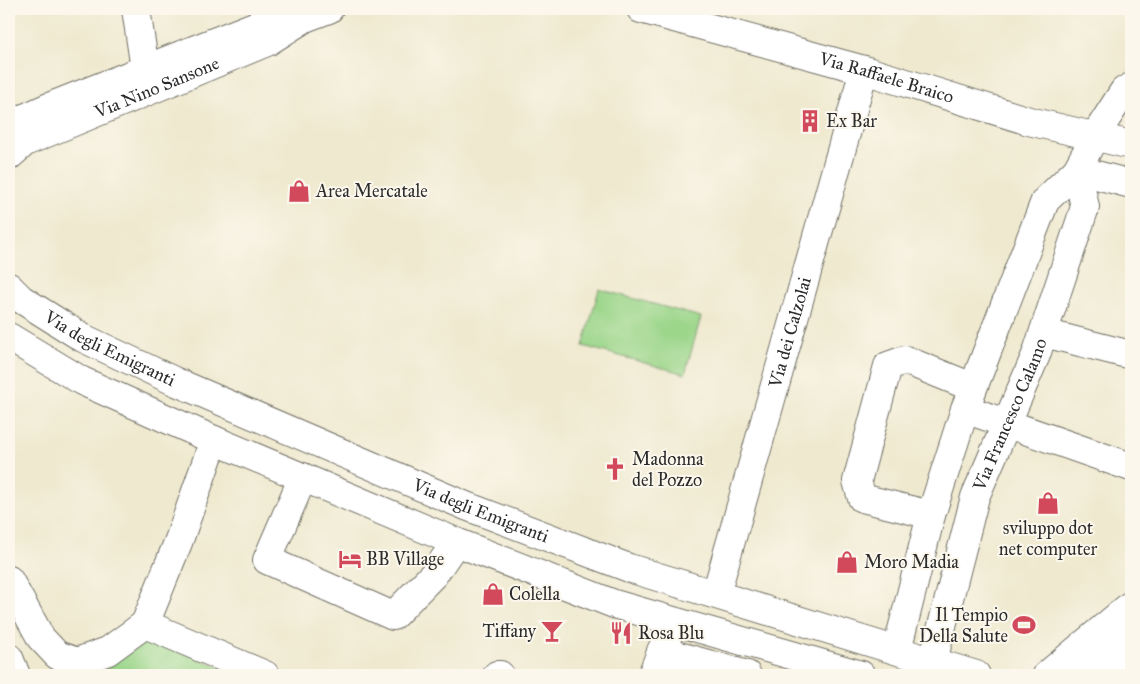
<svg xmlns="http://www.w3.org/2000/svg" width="1140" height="684" font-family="'IM FELL Great Primer',serif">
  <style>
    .green { fill: #9bd68a; stroke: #63805a }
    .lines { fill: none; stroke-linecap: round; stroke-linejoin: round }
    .minor-casing { stroke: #706e64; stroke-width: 30 }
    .major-casing { stroke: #706e64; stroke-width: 30 }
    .minor { stroke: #fff; stroke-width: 28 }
    .major { stroke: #fff; stroke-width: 28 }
    .labels { text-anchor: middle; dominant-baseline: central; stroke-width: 4; stroke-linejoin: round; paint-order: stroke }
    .street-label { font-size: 18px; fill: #2b2b2b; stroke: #fbf7ec }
    .poi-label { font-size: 18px; fill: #2b2b2b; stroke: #fbf7ec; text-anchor: start }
  </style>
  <rect width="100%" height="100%" fill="#fbf7ec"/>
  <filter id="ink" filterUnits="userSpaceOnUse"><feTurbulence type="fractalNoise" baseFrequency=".02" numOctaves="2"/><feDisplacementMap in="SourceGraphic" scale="10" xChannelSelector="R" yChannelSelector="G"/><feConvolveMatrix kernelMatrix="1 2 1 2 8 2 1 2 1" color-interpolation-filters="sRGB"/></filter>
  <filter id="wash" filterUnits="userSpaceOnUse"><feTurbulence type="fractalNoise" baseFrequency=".0096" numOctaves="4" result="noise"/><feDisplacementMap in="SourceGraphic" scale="20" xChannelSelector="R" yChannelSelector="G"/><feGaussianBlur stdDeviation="1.12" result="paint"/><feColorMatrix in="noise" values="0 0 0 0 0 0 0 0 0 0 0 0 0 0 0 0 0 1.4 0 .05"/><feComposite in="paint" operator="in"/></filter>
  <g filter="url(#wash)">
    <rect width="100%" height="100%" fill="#efe9cf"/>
    <!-- green -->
    <path class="green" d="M599 289 701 317 685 374 583 346Z
      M143 635 238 675H95L105 670Z"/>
  </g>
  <g filter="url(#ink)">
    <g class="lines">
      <defs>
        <g id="minor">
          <path d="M136 9 148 89"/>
          <path id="s1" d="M641 9 864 70 1029 121 1131 145"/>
          <path d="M9 125 49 107 262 23 299 19"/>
          <path id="s2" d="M9 156 25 142 267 42 305 18 329 9"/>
          <path d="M1077 170 1131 184"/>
          <path d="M1044 333 1131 355"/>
          <path d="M965 409 1131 467"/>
          <path d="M303 477 267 560 393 616 434 574 456 542"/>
          <path d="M931 515 862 498 857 481 888 366 905 360 972 387"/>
          <path d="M9 580 41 638 57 655 77 662 108 651 145 624 179 540 214 440"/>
          <path id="s3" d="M716 594 864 70"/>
          <path d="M145 624 265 675"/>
          <path d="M897 650 931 515 965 409 1045 201 1077 170 1095 136 1124 91 1131 87"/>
          <path d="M661 651 747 675"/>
          <path d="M1110 654 1129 675"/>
          <path d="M9 658 16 675"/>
          <path id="s4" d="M933 661 975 497 1036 355 1085 207 1077 170"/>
          <path d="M497 675H500"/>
          <path d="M652 675 668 635"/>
        </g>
        <g id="major">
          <path id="s5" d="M9 287 21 299 83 338 174 381 466 506 629 568 976 675"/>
          <path d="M9 337 82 381 214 440 456 542 614 604 861 675"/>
          <path d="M1047 675 1131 605"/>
          <path d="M1085 675 1131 636"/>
        </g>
      </defs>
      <!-- minor casing -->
      <use href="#minor" class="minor-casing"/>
      <!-- major casing -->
      <use href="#major" class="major-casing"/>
      <!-- minor -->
      <use href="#minor" class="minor"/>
      <!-- major -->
      <use href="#major" class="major"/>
    </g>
  </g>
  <!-- icons -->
  <defs>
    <symbol id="building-bare" viewBox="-9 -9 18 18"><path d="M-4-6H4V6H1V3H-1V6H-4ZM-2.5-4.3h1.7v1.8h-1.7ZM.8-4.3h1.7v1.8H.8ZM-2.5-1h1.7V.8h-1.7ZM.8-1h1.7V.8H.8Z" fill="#d1495b" stroke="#fbf7ec" stroke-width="2.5" paint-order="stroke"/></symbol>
    <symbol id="shop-bare" viewBox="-9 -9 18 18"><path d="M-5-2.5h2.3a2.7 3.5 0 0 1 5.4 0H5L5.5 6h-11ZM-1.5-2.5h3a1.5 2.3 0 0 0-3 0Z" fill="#d1495b" stroke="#fbf7ec" stroke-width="2.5" paint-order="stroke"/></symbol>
    <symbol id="church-bare" viewBox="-9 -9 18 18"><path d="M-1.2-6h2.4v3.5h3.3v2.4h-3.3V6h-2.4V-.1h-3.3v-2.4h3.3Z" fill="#d1495b" stroke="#fbf7ec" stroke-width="2.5" paint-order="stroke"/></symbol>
    <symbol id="hotel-bare" viewBox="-9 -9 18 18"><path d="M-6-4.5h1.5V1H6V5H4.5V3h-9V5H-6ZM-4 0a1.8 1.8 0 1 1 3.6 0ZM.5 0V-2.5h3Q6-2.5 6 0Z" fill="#d1495b" stroke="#fbf7ec" stroke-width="2.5" paint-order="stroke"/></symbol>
    <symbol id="stadium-bare" viewBox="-9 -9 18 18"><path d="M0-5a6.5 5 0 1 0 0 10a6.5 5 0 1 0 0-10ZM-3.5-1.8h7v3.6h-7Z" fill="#d1495b" stroke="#fbf7ec" stroke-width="2.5" paint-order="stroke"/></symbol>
    <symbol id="bar-bare" viewBox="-9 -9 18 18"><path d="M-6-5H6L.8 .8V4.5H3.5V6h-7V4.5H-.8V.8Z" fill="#d1495b" stroke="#fbf7ec" stroke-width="2.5" paint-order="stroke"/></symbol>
    <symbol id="restaurant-bare" viewBox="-9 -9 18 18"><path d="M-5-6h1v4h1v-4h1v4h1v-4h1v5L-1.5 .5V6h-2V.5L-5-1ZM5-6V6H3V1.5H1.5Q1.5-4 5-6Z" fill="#d1495b" stroke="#fbf7ec" stroke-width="2.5" paint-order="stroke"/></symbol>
  </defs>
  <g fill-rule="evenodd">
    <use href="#building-bare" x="794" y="105" width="32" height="32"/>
    <use href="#shop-bare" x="283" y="175" width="32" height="32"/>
    <use href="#church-bare" x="599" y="453" width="32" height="32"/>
    <use href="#shop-bare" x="1032" y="487" width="32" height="32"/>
    <use href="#hotel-bare" x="334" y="543" width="32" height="32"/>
    <use href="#shop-bare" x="831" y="546" width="32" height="32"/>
    <use href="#shop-bare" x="477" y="578" width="32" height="32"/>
    <use href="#stadium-bare" x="1008" y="609" width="32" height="32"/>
    <use href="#bar-bare" x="536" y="615" width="32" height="32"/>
    <use href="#restaurant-bare" x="605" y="617" width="32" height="32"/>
  </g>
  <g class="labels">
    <!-- street labels -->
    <g class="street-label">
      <text stroke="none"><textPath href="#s1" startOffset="255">Via Raffaele Braico</textPath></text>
      <text stroke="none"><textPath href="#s2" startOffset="164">Via Nino Sansone</textPath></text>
      <text stroke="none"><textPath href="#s3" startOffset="272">Via dei Calzolai</textPath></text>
      <text stroke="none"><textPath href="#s5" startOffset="119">Via degli Emigranti</textPath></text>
      <text stroke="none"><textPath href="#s4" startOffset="259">Via Francesco Calamo</textPath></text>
      <text stroke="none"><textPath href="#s5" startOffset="524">Via degli Emigranti</textPath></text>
    </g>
    <!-- poi labels -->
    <g class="poi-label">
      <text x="826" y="121">Ex Bar</text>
      <text x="316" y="191">Area Mercatale</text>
      <text x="632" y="459">Madonna<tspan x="632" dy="21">del Pozzo</tspan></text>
      <text x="1048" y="528" text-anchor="middle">sviluppo dot<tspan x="1048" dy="21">net computer</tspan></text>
      <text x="366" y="559">BB Village</text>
      <text x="864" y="562">Moro Madia</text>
      <text x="509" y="594">Colella</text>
      <text x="1008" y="615" text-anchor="end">Il Tempio<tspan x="1008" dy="21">Della Salute</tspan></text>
      <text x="536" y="631" text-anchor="end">Tiffany</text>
      <text x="638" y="633">Rosa Blu</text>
    </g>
  </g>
  <!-- margin -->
  <rect width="1140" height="684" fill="none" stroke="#fbf7ec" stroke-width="30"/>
</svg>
